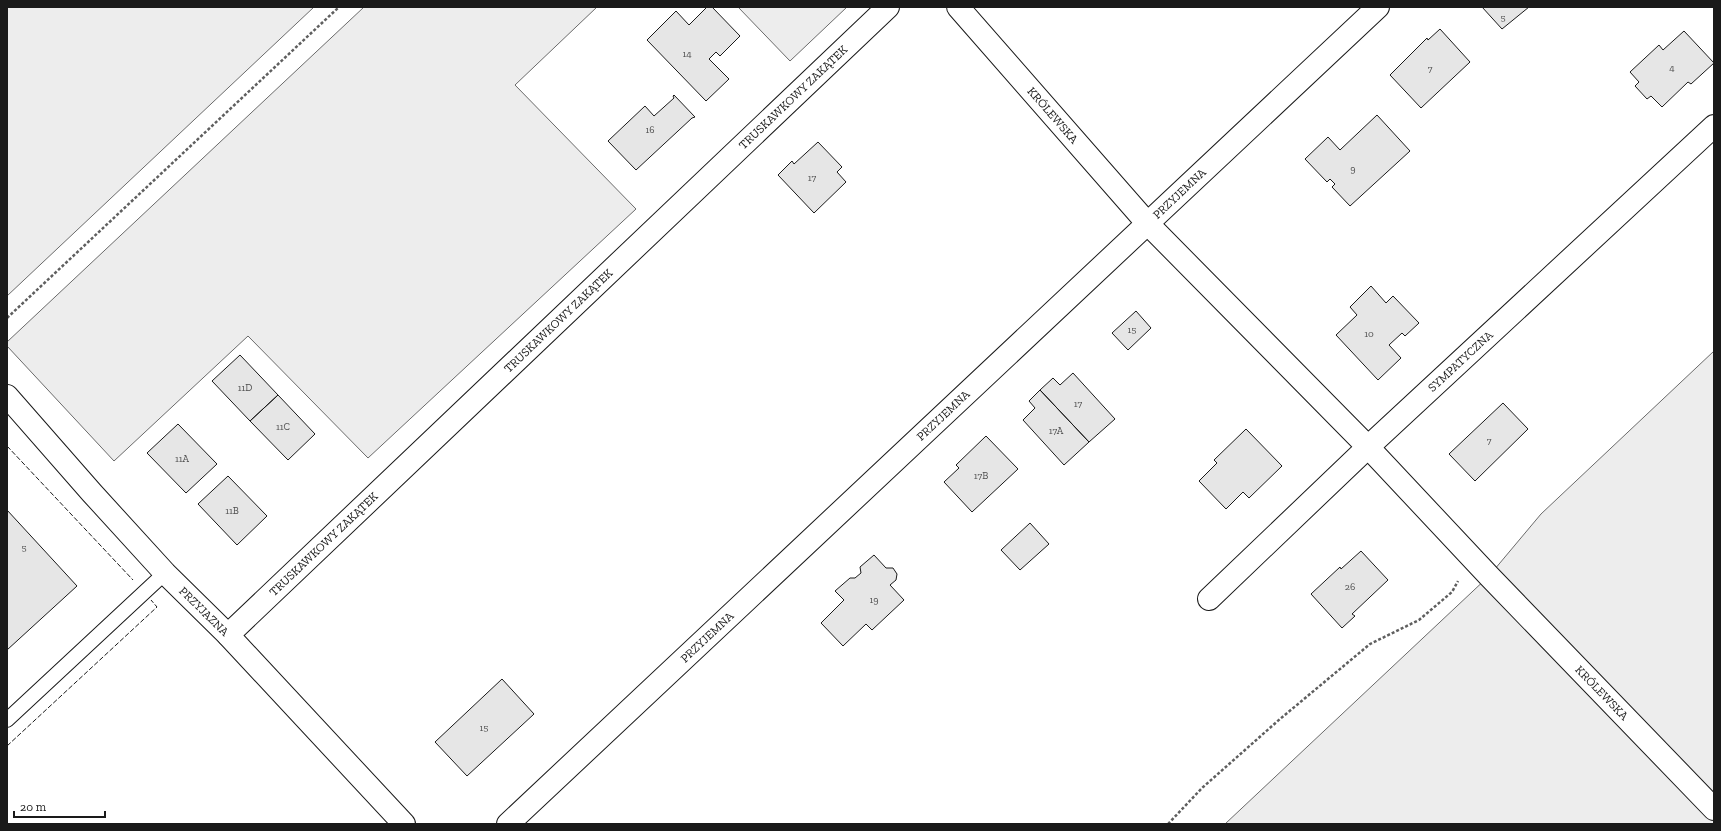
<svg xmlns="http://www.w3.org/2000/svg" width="1721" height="831" font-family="'Zilla Slab',serif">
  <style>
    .built { fill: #ededed; stroke: #6a6a6a }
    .building { fill: #e6e6e6; stroke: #1a1a1a }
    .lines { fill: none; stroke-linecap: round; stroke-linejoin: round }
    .service-casing { stroke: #1a1a1a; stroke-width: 16 }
    .minor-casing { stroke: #1a1a1a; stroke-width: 24 }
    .path { stroke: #5f5f5f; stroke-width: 2.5; stroke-dasharray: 3 2; stroke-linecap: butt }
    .service { stroke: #fff; stroke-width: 14 }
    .minor { stroke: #fff; stroke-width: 22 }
    .fence { stroke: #1a1a1a; stroke-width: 1; stroke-dasharray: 5 2; stroke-linecap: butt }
    .labels { text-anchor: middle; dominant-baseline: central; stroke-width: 3; stroke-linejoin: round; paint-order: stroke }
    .number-label { font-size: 10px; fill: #4d4d4d }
    .street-label { font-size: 12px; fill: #1a1a1a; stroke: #fff }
  </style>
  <rect width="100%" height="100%" fill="#fff"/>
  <!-- built -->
  <path class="built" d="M7 7H314L7 296Z
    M364 7H597L515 85 636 209 368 458 248 336 114 461 7 346V342Z
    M738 7H847L790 61Z
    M1714 351V824H1225L1489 576 1541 514Z"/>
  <!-- building -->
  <path class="building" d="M707 7H712L740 36 720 56 716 52 709 59 729 79 706 101 647 40 676 11 689 25Z
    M1482 7H1529L1502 29Z
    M1440 29 1470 62 1421 108 1390 75 1427 38 1428 40Z
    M1684 31 1714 63 1691 84 1688 82 1662 107 1651 96 1647 99 1635 86 1639 82 1630 72 1659 45 1663 50Z
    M674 95 695 117 692 118 636 170 608 141 645 106 654 116 674 98 673 96Z
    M1377 115 1410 151 1350 206 1332 187 1335 184 1330 179 1327 182 1305 159 1328 137 1340 150Z
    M818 142 842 167 837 172 846 182 814 213 778 175 792 161 794 164Z
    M1371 286 1386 303 1393 296 1419 323 1405 336 1402 333 1389 345 1401 358 1378 380 1336 335 1357 315 1350 307Z
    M1136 311 1151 328 1128 350 1112 333Z
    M240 355 278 395 250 421 212 381Z
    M1073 373 1115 419 1089 442 1040 390 1053 378 1060 385Z
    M1040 390 1089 442 1064 465 1023 420 1035 408 1029 401Z
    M278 395 315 434 288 460 250 421Z
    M1503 403 1528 429 1475 481 1449 454Z
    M178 424 217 464 186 493 147 453Z
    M1246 429 1282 466 1249 498 1243 492 1226 509 1199 481 1217 463 1214 460Z
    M986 436 1018 469 972 512 944 482 959 468 956 465Z
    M228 476 267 516 237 545 198 504Z
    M7 510 77 586 7 650Z
    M1030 523 1049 544 1020 570 1001 550Z
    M1361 551 1388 580 1352 614 1355 616 1342 628 1311 594 1340 567 1341 569Z
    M874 555 886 568H893L897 574 896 580 890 585 904 600 872 630 866 624 843 646 821 623 844 600 835 591 850 578H855L861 573 860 567Z
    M502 679 534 714 467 776 435 742Z"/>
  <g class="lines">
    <defs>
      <path id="service" d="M7 720 165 573"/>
      <g id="minor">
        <path id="s1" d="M958 7 1148 224 1368 447 1489 576 1714 809"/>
        <path id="s2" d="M7 396 92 493 165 573 228 635 404 824"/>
        <path id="s3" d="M1209 599 1368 447 1714 126"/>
        <path id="s4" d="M228 635 888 7"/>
        <path id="s5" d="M508 824 1378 7"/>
      </g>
    </defs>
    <!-- service casing -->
    <use href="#service" class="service-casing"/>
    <!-- minor casing -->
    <use href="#minor" class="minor-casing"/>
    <!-- path -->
    <path class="path" d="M7 318 339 7
      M1168 824 1202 788 1280 719 1370 644 1419 620 1452 592 1458 581"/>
    <!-- service -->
    <use href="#service" class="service"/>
    <!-- minor -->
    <use href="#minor" class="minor"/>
    <!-- fence -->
    <path class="fence" d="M7 446 133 580
      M7 746 157 607 151 600"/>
  </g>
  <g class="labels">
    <!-- number labels -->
    <g class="number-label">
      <text x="1503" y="18">5</text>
      <text x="687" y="54">14</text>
      <text x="1672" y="68">4</text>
      <text x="1430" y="69">7</text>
      <text x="650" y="130">16</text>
      <text x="1353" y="169">9</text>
      <text x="812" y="178">17</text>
      <text x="1132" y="330">15</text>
      <text x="1369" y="334">10</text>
      <text x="245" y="388">11D</text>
      <text x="1078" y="404">17</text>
      <text x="283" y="427">11C</text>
      <text x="1056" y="431">17A</text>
      <text x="1489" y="441">7</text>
      <text x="182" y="459">11A</text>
      <text x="981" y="476">17B</text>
      <text x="232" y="511">11B</text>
      <text x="24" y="548">5</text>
      <text x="1350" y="587">26</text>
      <text x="874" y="600">19</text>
      <text x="484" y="728">15</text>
    </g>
    <!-- street labels -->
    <g class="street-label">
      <text stroke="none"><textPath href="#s4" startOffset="780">TRUSKAWKOWY ZAKĄTEK</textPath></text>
      <text stroke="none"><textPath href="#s1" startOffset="144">KRÓLEWSKA</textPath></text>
      <text stroke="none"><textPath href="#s5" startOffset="921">PRZYJEMNA</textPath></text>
      <text stroke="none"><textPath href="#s4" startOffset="456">TRUSKAWKOWY ZAKĄTEK</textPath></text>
      <text stroke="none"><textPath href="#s3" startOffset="346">SYMPATYCZNA</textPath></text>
      <text stroke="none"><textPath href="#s5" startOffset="597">PRZYJEMNA</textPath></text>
      <text stroke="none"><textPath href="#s4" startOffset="132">TRUSKAWKOWY ZAKĄTEK</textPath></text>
      <text stroke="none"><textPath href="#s2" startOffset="292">PRZYJAZNA</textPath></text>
      <text stroke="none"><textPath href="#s5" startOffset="273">PRZYJEMNA</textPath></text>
      <text stroke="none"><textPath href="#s1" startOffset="941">KRÓLEWSKA</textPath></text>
    </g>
  </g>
  <!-- border -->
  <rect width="1721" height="831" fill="none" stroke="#1a1a1a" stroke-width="16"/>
  <!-- scale -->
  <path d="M14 811v6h91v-6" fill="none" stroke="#1a1a1a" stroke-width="2"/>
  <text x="20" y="811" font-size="12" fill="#1a1a1a" stroke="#ffffff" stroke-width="3" paint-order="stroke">20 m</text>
</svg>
